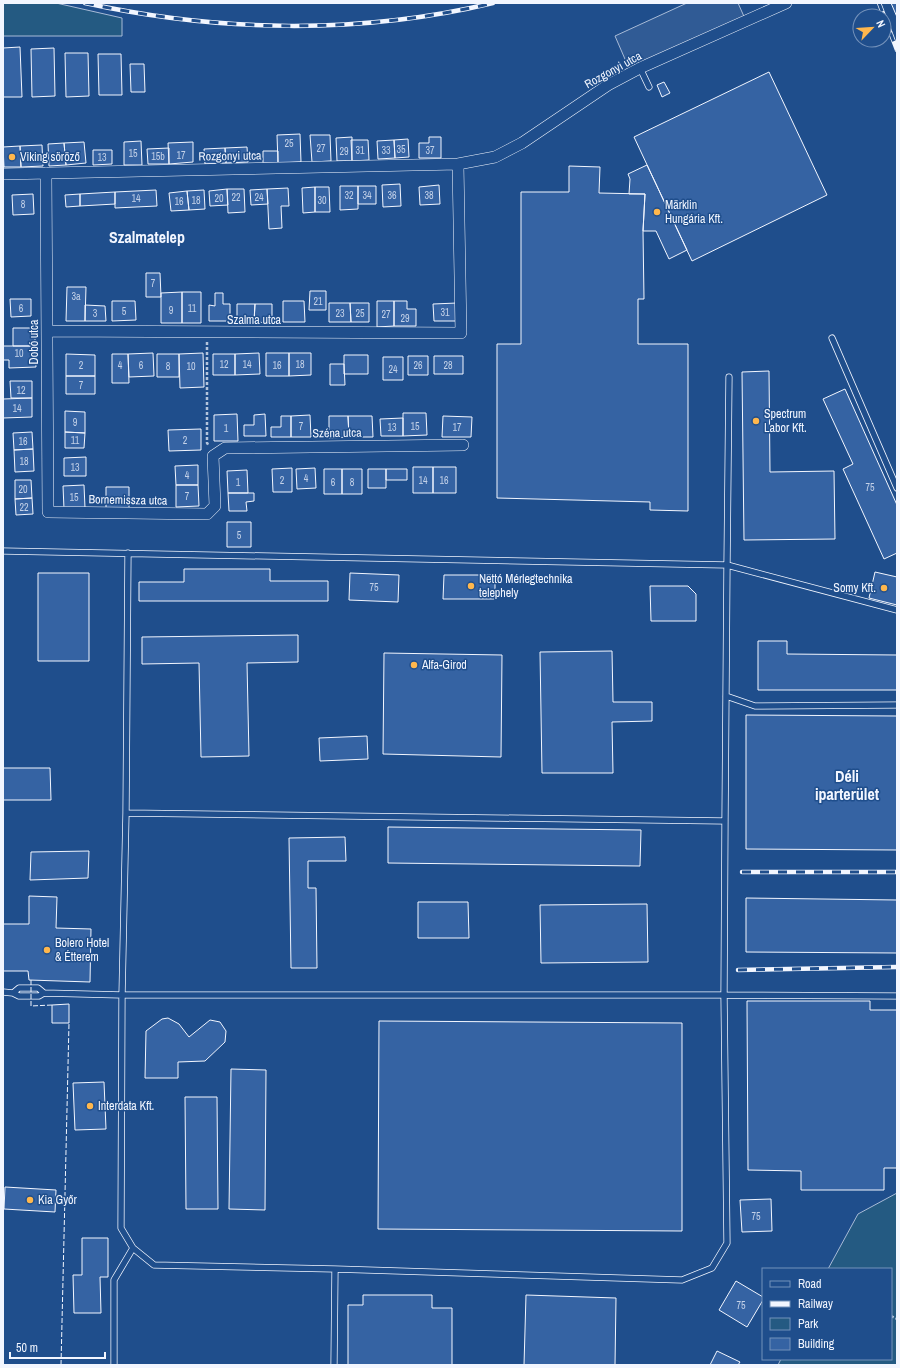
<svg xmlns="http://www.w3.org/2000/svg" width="900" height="1368" font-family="'Archivo Narrow',sans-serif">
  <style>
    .green { fill: #245a82; stroke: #a8bbd7 }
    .parking { fill: #305b95; stroke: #a8bbd7 }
    .building { fill: #3563a3; stroke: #f2f6ff }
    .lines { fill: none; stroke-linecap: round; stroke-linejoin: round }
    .service-casing { stroke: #f2f6ff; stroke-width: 7 }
    .minor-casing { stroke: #f2f6ff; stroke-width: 12 }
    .path { stroke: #b3c4dc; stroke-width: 2.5; stroke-dasharray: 3 2; stroke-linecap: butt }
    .service { stroke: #1f4e8c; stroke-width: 5.5 }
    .minor { stroke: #1f4e8c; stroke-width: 11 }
    .rail-casing { stroke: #f2f6ff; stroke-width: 4.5 }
    .rail { stroke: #1f4e8c; stroke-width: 3; stroke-dasharray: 9; stroke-linecap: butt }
    .fence { stroke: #f2f6ff; stroke-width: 1; stroke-dasharray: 5 2; stroke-linecap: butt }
    .poi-dot { fill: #ffb74d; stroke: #1f4e8c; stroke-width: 1.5 }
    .labels { text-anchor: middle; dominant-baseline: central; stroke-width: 3; stroke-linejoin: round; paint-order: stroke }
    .number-label { font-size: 10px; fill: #c3d1e8 }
    .street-label { font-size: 12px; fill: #f2f6ff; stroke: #1f4e8c }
    .poi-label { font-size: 12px; fill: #f2f6ff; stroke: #1f4e8c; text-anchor: start }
    .district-label { font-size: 16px; font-weight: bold; fill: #f2f6ff; stroke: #1f4e8c }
  </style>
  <rect width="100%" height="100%" fill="#1f4e8c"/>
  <!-- green -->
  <path class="green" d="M3 3H56L122 18V36H3Z
    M897 1193V1365H778L781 1359H891V1269H828L858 1214Z"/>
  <!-- parking -->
  <path class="parking" d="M687 3H738L746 21 631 73 615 36Z"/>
  <!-- building -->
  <path class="building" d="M891 3H897V17Z
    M20 47 22 97H3V48Z
    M54 48 55 96 32 97 31 49Z
    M65 53H88L89 96 66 97Z
    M98 54H121L122 95H99Z
    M130 64H144L145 92H131Z
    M769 72 827 195 692 261 634 137Z
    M664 82 670 93 662 97 657 85Z
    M300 134 301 162 278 163 277 135Z
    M310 135H330L331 161 312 162Z
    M352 137V161H337L336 138Z
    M429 137H441V158H419V143H429Z
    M408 139 409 157 395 158 394 140Z
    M351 140H368L369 160 352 161Z
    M394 140 395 158 378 159 377 141Z
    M141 141 142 165H124V142Z
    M84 142 86 163 66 165 64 143Z
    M193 142V162L169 164 168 143Z
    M64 143 66 165 49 166 48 144Z
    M42 145 43 166 21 167 20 146Z
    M20 146 21 167H4L3 147Z
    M247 147 248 162 226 163 225 148Z
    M169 148V164H148L147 149Z
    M225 148 226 163 205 164 204 149Z
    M93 150H112V164L93 165Z
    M263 151H278V163H263Z
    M647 165 687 250 669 259 656 231H643L645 194H629L630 179 628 174Z
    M569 166 600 167 599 193 645 194 643 231 644 299H638V344H688V511L650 510V502L497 498V344H521V192H569Z
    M400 184 401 206 383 207 382 185Z
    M439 185 440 204 420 205 419 187Z
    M340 186H358V209L340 210Z
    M358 186H376V204H358Z
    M315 187H329L330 212H315Z
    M315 187V212L303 213 302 188Z
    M288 188 289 206H281L282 228 269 229 267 189Z
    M227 189H244L245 212 228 213Z
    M227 189 228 205 210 206 209 191Z
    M267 189 268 204 251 205 250 190Z
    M156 190 157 206 115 208V192Z
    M204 190 205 209 189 210 187 191Z
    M187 191 189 210 171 211 169 193Z
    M115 192V204L80 206V194Z
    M33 194 34 214 13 215 12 195Z
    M80 194V206L66 207 65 195Z
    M146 273H160L161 297H146Z
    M67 287H86L85 321H66Z
    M310 291H326V310H309Z
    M182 292H201V323H182Z
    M182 292V323H161V293Z
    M215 293H223V304H230V321H209V305L215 306Z
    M10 299H31V316L11 317Z
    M112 301H135L136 320 112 321Z
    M283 301H304L305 322H283Z
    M377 301H394V326L377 327Z
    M394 301H407V309H416V326H394Z
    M329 303H350L351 322H329Z
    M350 303H369V322H351Z
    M457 303 458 321H434L433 304Z
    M237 304H255L254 322H237Z
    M255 304H272V323L254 322Z
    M85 305 105 306 106 321H85Z
    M13 328H35V346H13Z
    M3 346H35L36 367 9 368V360H3Z
    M153 353 154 376 129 377 128 354Z
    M203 353 204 387 180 388 179 354Z
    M259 353 260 374 235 375V354Z
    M266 353H289V376H266Z
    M289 353H311V375L289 376Z
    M66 354 95 355V376H66Z
    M112 354H128L129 383H112Z
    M157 354H179V377H157Z
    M213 354H235V375H213Z
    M344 355H368V374H344Z
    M408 356H428V375H408Z
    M434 356H463V374H434Z
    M383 357H403V380H383Z
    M330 364H344L345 385H330Z
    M769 371 770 472 834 471 835 539 744 540 742 372Z
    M66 376H95V394H66Z
    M10 381H32V398H11Z
    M845 389 897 505V553L884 559 843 469 853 464 823 399Z
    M32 398V417L3 418V399Z
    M65 411 85 412V433L65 432Z
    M403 413H426L427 435 403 436Z
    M237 414 238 441H214V415Z
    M265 414 266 436H244V425H254V415Z
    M310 415 311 437H291V416Z
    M281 416H291V437H271V427H281Z
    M329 416H348L349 437 329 438Z
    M348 416H372L373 437H349Z
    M443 416 472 417 471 437H442Z
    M403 418V436H381L380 419Z
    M201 429V450L169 451 168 430Z
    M32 432 33 449 14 450 13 433Z
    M65 432 85 433 84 448H65Z
    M33 449 34 471 15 472 14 450Z
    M86 457V476H64V458Z
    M198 465V485H176L175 466Z
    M413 467H433V493H413Z
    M433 467H456V493H433Z
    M292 468V492H273L272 469Z
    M315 468 316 488 297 489 296 469Z
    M324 469H342V494H324Z
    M342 469H362V494H342Z
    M368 469H386V488H368Z
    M386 469H407V480H386Z
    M247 470 248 493H228L227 471Z
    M15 480H31L32 498 15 499Z
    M84 485 85 508 64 509 63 486Z
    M176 485H198L199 506 176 507Z
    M106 487H129V509H106Z
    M228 493H254V501L246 502 247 511H229Z
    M32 498 33 514 16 515 15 499Z
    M227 522H251V547H227Z
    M184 569H270V581H328V601H139V582H184Z
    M875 572 897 577V605L869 598Z
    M38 573H89V661H38Z
    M350 573 399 575 398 602 349 600Z
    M444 575H495V599H443Z
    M650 586H688L696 594V621H651Z
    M298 635V662L247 663 249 756 201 757 199 663 142 664V637Z
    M758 641H787V654L897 655V690H758Z
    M612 651 613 702H652V721L612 722 613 773H542L540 652Z
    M384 653 502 655 501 757 383 754Z
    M746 715 897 716V850L746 849Z
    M367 736 368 759 320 761 319 738Z
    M3 768H50L51 800H3Z
    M388 827 641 830 640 866 388 863Z
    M345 837 346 861H308V888H316L317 968H291L289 838Z
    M89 851 88 878 30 880 31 852Z
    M29 896 57 897 56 928 91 929 90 982 29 980 28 971H3V924H29Z
    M746 898 897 900V953L746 952Z
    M418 902H468L469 938H418Z
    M647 904 648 962 541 963 540 905Z
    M747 1001H870V1010H897V1168H884V1190H801V1171L748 1170Z
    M69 1004V1023H52V1005Z
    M168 1018 179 1024 189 1037 210 1020 220 1022 226 1031 225 1042 205 1061 178 1062V1078H145L146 1031 162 1019Z
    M379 1021 682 1023V1231L378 1229Z
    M231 1069 266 1070 265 1210 229 1209Z
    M104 1082 106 1129 75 1130 73 1083Z
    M185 1097H217L218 1209H186Z
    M5 1187 56 1190 55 1212 4 1209Z
    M771 1199 772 1231 742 1232 740 1200Z
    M82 1238H108V1277H100L101 1313H74L73 1275H82Z
    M736 1281 763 1297V1300L747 1327 719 1310Z
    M363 1295H432V1308H452V1365H348V1305H363Z
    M526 1295 616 1298 615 1365H524Z
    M717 1351 740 1362 738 1365H710Z"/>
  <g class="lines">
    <defs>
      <path id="service" d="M640 68 649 87
        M832 338 897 488
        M729 377 727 565 897 610
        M3 551 727 565 725 821 126 813
        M128 553 126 813 122 995 121 1228 133 1248 154 1265 335 1269 682 1280 712 1268 727 1243 724 995 897 996
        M726 696 755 706 897 705
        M3 992 13 993 19 996H39L44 993 122 995H724L725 821
        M13 993 19 988H38L44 993
        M114 1365V1280L133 1248
        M334 1365 335 1269"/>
      <path id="minor" d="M46 173 48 512 207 514 215 506 213 456 225 448 463 445
        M3 174 458 164 495 157 522 143 608 85 640 68 786 3
        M47 331 461 333 458 164"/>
    </defs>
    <!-- service casing -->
    <use href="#service" class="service-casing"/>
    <!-- minor casing -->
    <use href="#minor" class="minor-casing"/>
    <!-- path -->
    <path class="path" d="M207 342V443L209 446
      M891 1316 897 1319"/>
    <!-- service -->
    <use href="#service" class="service"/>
    <!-- minor -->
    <use href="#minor" class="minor"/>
    <defs>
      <path id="rail" d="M85 3C219 32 359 35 493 3
        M879 3 884 16
        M884 16 897 50
        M742 872H897
        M738 970 897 967"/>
    </defs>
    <!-- rail casing -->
    <use href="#rail" class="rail-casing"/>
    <!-- rail -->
    <use href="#rail" class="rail"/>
    <!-- fence -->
    <path class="fence" d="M31 980V1006L52 1005
      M61 1365 69 1023"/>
  </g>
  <!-- markers -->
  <g class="poi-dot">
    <circle cx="12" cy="157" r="4"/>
    <circle cx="657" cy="212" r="4"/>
    <circle cx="756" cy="421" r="4"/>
    <circle cx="471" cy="586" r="4"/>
    <circle cx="884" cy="588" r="4"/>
    <circle cx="414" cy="665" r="4"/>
    <circle cx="47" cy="950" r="4"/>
    <circle cx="90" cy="1106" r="4"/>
    <circle cx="30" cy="1200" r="4"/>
  </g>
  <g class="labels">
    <!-- number labels -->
    <g class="number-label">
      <text x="289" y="143">25</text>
      <text x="321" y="148">27</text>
      <text x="401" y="149">35</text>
      <text x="360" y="150">31</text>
      <text x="386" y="150">33</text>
      <text x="430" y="150">37</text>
      <text x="344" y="151">29</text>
      <text x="133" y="153">15</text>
      <text x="181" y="155">17</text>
      <text x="158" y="156">15b</text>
      <text x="102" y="157">13</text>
      <text x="349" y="195">32</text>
      <text x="367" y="195">34</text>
      <text x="392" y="195">36</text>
      <text x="429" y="195">38</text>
      <text x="236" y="197">22</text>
      <text x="259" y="197">24</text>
      <text x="136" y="198">14</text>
      <text x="219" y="198">20</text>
      <text x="196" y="200">18</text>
      <text x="322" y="200">30</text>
      <text x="179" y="201">16</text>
      <text x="23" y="204">8</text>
      <text x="153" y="283">7</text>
      <text x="76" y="296">3a</text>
      <text x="318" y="301">21</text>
      <text x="21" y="308">6</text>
      <text x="192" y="308">11</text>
      <text x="171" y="310">9</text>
      <text x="124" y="311">5</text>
      <text x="445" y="312">31</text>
      <text x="95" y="313">3</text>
      <text x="340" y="313">23</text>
      <text x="360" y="313">25</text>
      <text x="386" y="314">27</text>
      <text x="405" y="318">29</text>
      <text x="19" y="353">10</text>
      <text x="224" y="364">12</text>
      <text x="247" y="364">14</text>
      <text x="300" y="364">18</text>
      <text x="81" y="365">2</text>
      <text x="120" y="365">4</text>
      <text x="141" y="365">6</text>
      <text x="277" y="365">16</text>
      <text x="418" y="365">26</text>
      <text x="448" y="365">28</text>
      <text x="168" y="366">8</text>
      <text x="191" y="366">10</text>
      <text x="393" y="369">24</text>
      <text x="81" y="385">7</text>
      <text x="21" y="390">12</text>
      <text x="17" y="408">14</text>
      <text x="75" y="422">9</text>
      <text x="301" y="426">7</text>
      <text x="415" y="426">15</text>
      <text x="392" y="427">13</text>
      <text x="457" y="427">17</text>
      <text x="226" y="428">1</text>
      <text x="75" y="440">11</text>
      <text x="185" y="440">2</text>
      <text x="23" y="441">16</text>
      <text x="24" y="461">18</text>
      <text x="75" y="467">13</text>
      <text x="187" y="475">4</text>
      <text x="306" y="478">4</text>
      <text x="282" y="480">2</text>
      <text x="423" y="480">14</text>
      <text x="444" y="480">16</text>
      <text x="238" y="482">1</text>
      <text x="333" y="482">6</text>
      <text x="352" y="482">8</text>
      <text x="870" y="487">75</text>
      <text x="23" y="489">20</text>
      <text x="187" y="496">7</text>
      <text x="74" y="497">15</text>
      <text x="24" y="507">22</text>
      <text x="239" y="535">5</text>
      <text x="374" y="587">75</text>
      <text x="756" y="1216">75</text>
      <text x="741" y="1305">75</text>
    </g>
    <!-- street labels -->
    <g class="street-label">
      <text transform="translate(613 70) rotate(-29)">Rozgonyi utca</text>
      <text transform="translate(230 156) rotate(-1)">Rozgonyi utca</text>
      <text x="254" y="320">Szalma utca</text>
      <text transform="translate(34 342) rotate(-90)">Dobó utca</text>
      <text transform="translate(337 433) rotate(-1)">Széna utca</text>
      <text transform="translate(128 500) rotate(1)">Bornemissza utca</text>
    </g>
    <!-- poi labels -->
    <g class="poi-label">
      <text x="20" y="157">Viking söröző</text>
      <text x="665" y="205">Märklin<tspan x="665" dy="14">Hungária Kft.</tspan></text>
      <text x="764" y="414">Spectrum<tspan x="764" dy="14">Labor Kft.</tspan></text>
      <text x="479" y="579">Nettó Mérlegtechnika<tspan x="479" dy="14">telephely</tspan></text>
      <text x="876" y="588" text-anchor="end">Somy Kft.</text>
      <text x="422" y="665">Alfa-Girod</text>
      <text x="55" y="943">Bolero Hotel<tspan x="55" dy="14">&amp; Étterem</tspan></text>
      <text x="98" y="1106">Interdata Kft.</text>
      <text x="38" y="1200">Kia Győr</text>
    </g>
    <!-- district labels -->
    <g class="district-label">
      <text x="147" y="237">Szalmatelep</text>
      <text x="847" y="776">Déli<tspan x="847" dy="18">iparterület</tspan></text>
    </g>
  </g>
  <!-- border -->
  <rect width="900" height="1368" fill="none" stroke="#f2f6ff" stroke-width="8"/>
  <!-- legend -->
  <rect x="762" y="1268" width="130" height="92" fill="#1f4e8c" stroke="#7391ba"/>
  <rect x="770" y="1281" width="20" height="6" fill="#1f4e8c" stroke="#7391ba"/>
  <text x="798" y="1288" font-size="12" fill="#f2f6ff">Road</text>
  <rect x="770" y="1301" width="20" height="6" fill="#f2f6ff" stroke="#7391ba"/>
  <text x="798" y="1308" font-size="12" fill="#f2f6ff">Railway</text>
  <rect x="770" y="1318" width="20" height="12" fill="#245a82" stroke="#7391ba"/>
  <text x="798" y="1328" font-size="12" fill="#f2f6ff">Park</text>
  <rect x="770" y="1338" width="20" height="12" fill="#3563a3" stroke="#7391ba"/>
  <text x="798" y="1348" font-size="12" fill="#f2f6ff">Building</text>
  <!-- north arrow -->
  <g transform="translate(872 28) rotate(65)"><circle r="19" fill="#1f4e8c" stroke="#7391ba"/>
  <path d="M0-3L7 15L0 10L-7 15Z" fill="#ffb74d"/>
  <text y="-6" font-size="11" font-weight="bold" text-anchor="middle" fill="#f2f6ff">N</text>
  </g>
  <!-- scale -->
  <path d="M10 1352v6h95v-6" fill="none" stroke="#f2f6ff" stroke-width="2"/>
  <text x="16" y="1352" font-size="12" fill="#f2f6ff" stroke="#1f4e8c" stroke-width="3" paint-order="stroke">50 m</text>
</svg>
